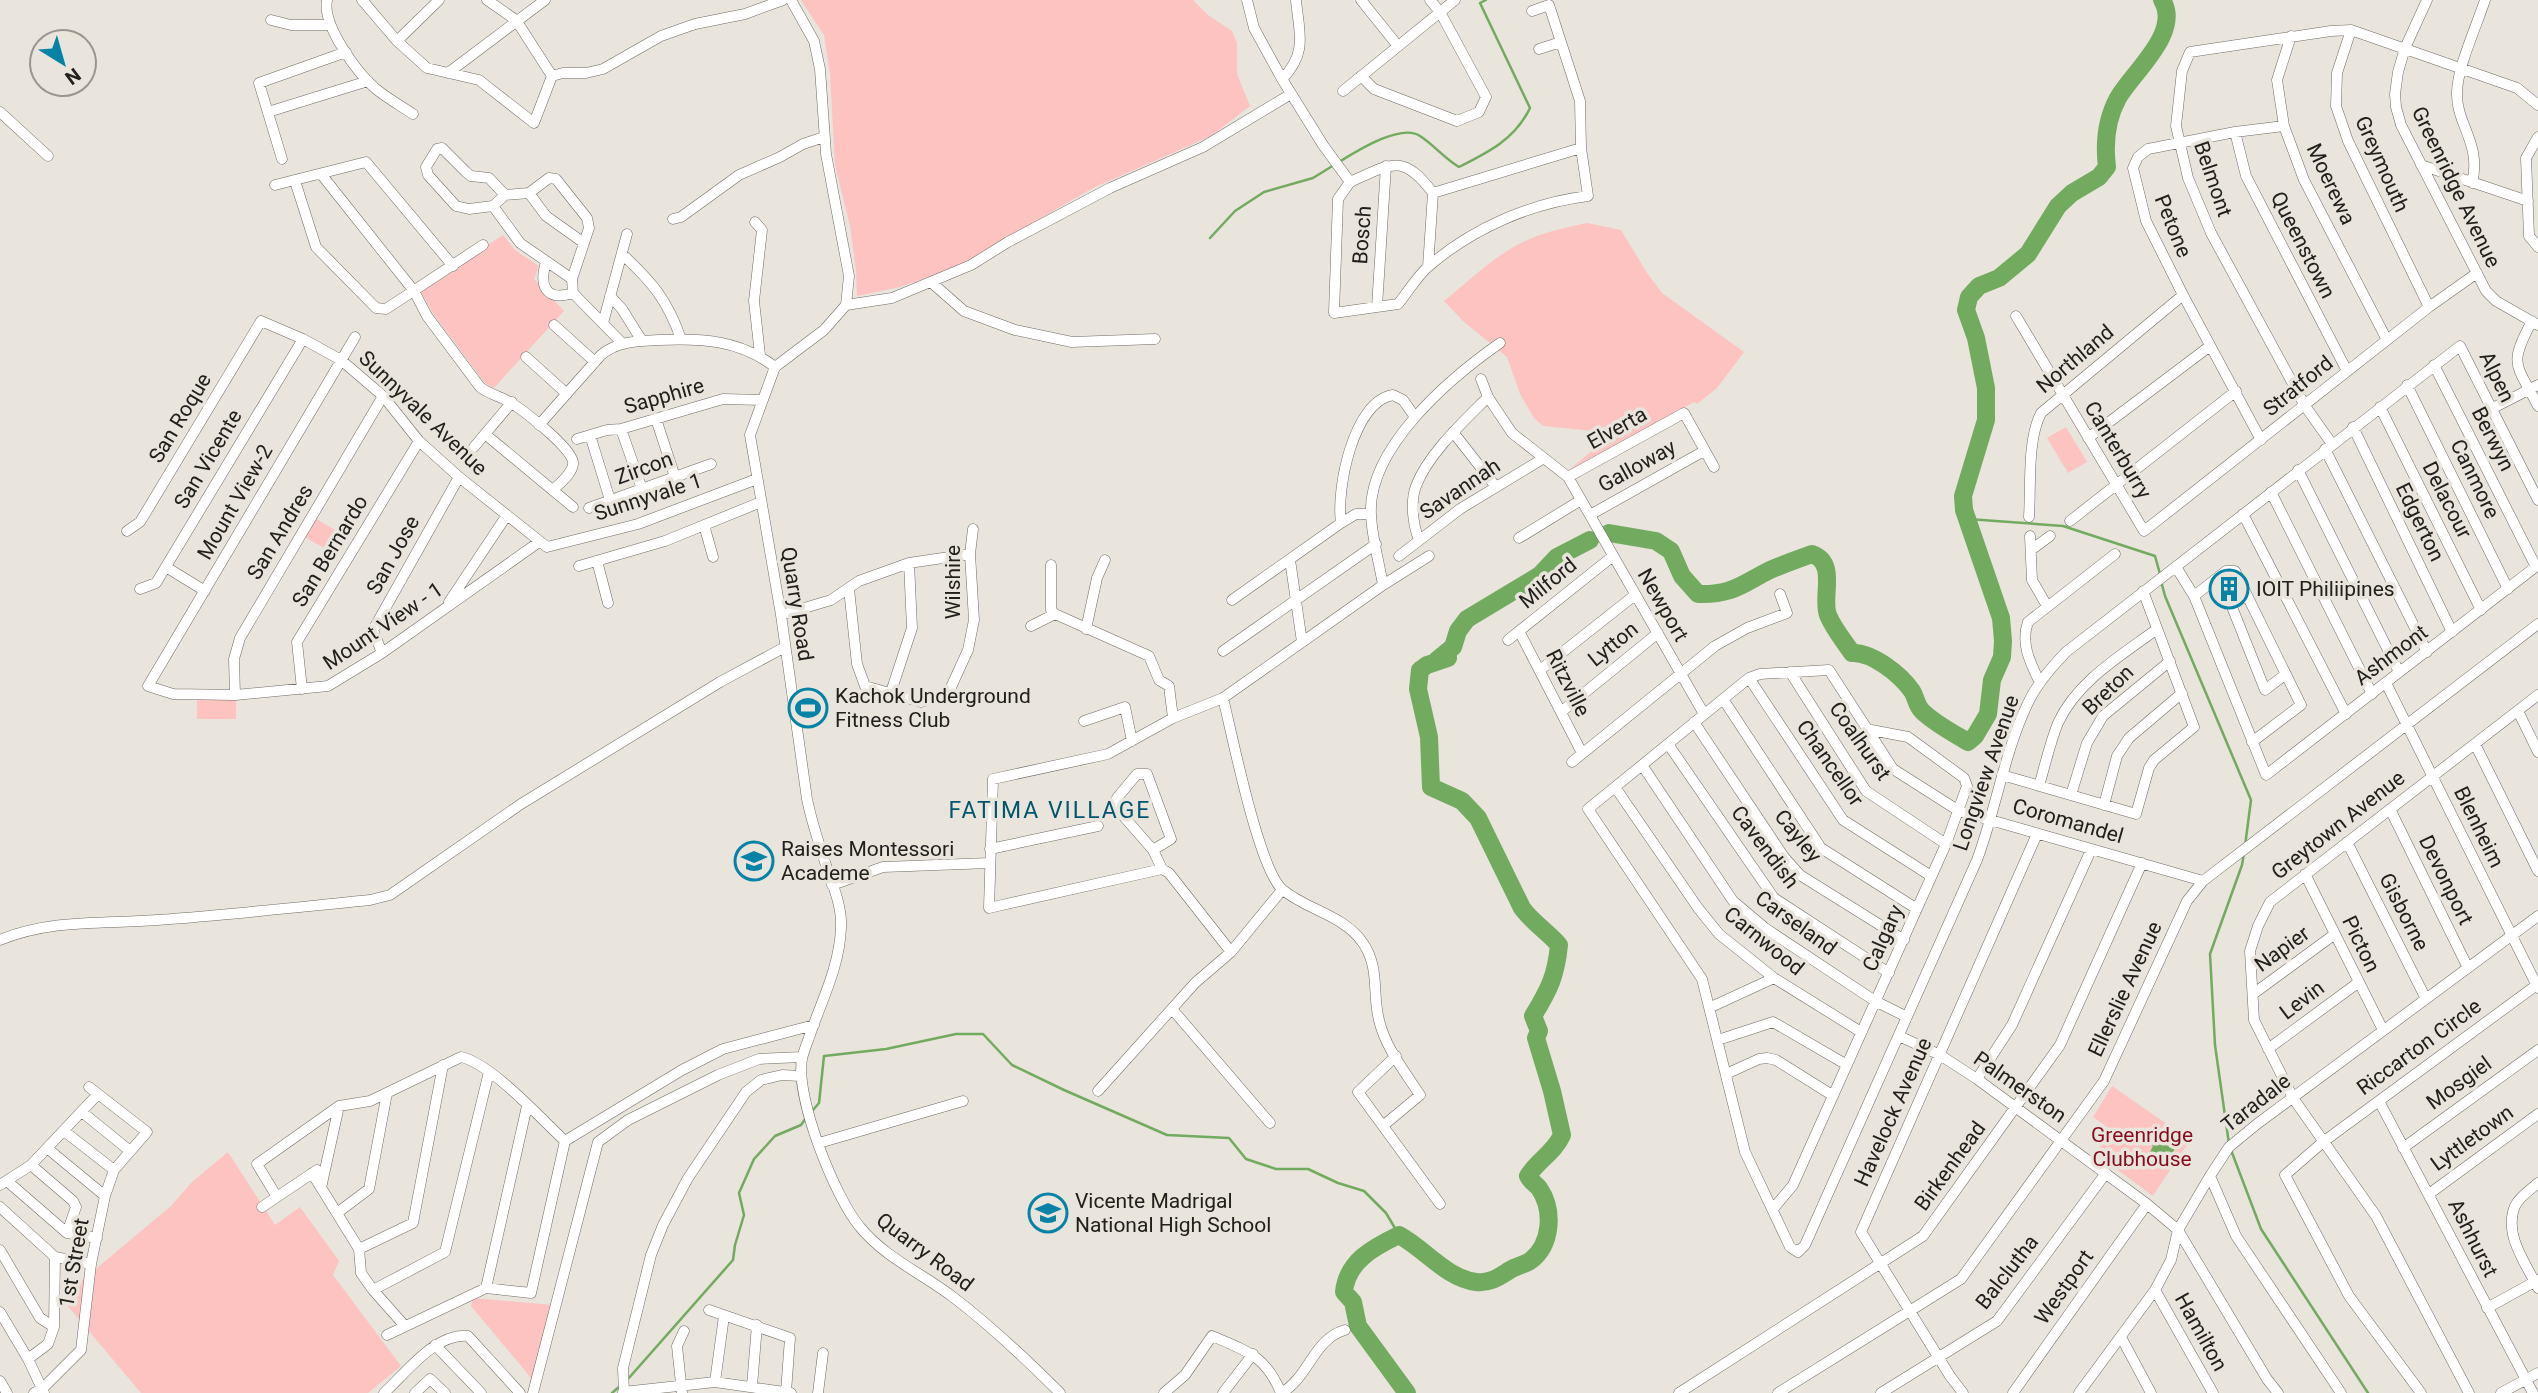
<svg xmlns="http://www.w3.org/2000/svg" width="2538" height="1393" font-family="Roboto,sans-serif">
  <style>
    .green { fill: #fdc3c1 }
    .water { fill: #72ab5f }
    .lines { fill: none; stroke-linecap: round; stroke-linejoin: round }
    .stream { stroke: #72ab5f; stroke-width: 2.5 }
    .river { stroke: #72ab5f; stroke-width: 18 }
    .minor-casing { stroke: #6f6b64; stroke-width: 11 }
    .minor { stroke: #fff; stroke-width: 10 }
    .labels { text-anchor: middle; dominant-baseline: central; stroke-width: 7; stroke-linejoin: round; paint-order: stroke }
    .street-label { font-size: 21px; fill: #21201d; stroke: #e9e4dc }
    .poi-label { font-size: 21px; fill: #21201d; stroke: #e9e4dc; text-anchor: start }
    .park-label { font-size: 21px; fill: #850c1f; stroke: #e9e4dc }
    .neighbourhood-label { font-size: 23px; letter-spacing: 2px; fill: #01556e; stroke: #e9e4dc }
  </style>
  <rect width="100%" height="100%" fill="#e9e4dc"/>
  <!-- green -->
  <path class="green" d="M801 0H1193L1208 15 1232 31 1237 43V74L1250 106 1211 136 1093 188 986 250 967 263 900 287 857 296 856 270 850 226 835 165 830 74 824 35Z
    M1587 223 1621 230 1647 273 1662 293 1744 352 1717 388 1697 404 1694 402 1569 470 1613 433 1543 426 1534 418 1520 394 1507 357 1463 321 1444 301C1469 281 1494 256 1523 242 1543 232 1565 228 1587 223Z
    M503 235 515 250 539 266 534 279 564 311 493 389 484 382 432 312 420 290Z
    M2066 427 2087 462 2068 473 2047 438Z
    M311 516 347 537 337 555 301 535Z
    M197 699H236V719H197Z
    M2112 1086 2190 1140 2153 1196 2096 1154 2110 1129 2093 1117Z
    M228 1152 275 1225 300 1207 339 1261 333 1275 401 1366 368 1393H141L61 1298 171 1206 192 1182Z
    M473 1298 553 1305 532 1379 471 1306Z"/>
  <!-- water -->
  <path class="water" d="M2165 1128 2181 1139 2165 1165 2149 1154 2153 1146 2147 1142 2153 1133 2160 1137Z"/>
  <g class="lines">
    <!-- stream -->
    <path class="stream" d="M1339 162C1357 151 1401 123 1420 136 1434 145 1444 158 1459 167 1489 152 1515 139 1530 108L1480 3 1486 0
      M1210 238 1235 211 1264 192 1313 178 1334 165
      M1968 519 2063 526 2155 556 2160 574
      M2161 581 2165 596 2251 800 2245 846
      M813 1110 819 1103 824 1056 886 1049 956 1034H983L1012 1065 1064 1090 1167 1135 1229 1138 1246 1159 1276 1169H1308L1338 1183 1364 1191 1386 1213 1399 1235
      M2229 1144 2215 1045 2210 954 2242 865 2244 853
      M2231 1150 2261 1229 2368 1393
      M628 1379 733 1260 735 1245 744 1215 739 1193 754 1159 775 1136 801 1125 806 1118
      M612 1393 620 1386"/>
    <!-- river -->
    <path class="river" d="M1609 533 1656 541 1671 551 1682 576 1698 594C1733 595 1742 584 1770 570 1784 564 1798 559 1812 554 1838 563 1821 597 1828 615 1833 628 1844 641 1852 653 1872 652 1900 674 1912 691 1916 697 1916 705 1922 711 1934 723 1953 733 1968 742L1975 736 1988 714 1992 680 2002 657 2003 641 2001 618 1964 510 1963 496 1986 420V388L1976 338 1966 310 1969 297 1979 286 1999 278 2028 254 2058 206 2072 193 2099 177 2107 167C2104 143 2106 120 2118 98 2133 72 2182 32 2162 0
      M1437 660 1453 647 1458 631 1467 619 1540 575 1557 557 1590 540
      M1407 1393 1358 1326 1353 1302 1344 1292C1347 1261 1374 1247 1399 1235 1425 1249 1446 1278 1476 1282 1490 1284 1500 1276 1510 1270 1516 1266 1524 1265 1530 1261 1552 1245 1554 1210 1539 1188 1535 1183 1531 1182 1528 1176 1538 1160 1554 1153 1562 1135L1552 1091 1536 1038 1539 1031 1533 1016C1549 990 1556 976 1559 945 1547 931 1533 923 1522 908L1478 818 1462 801 1431 787 1429 737 1418 689 1420 670 1427 665 1448 658 1437 660"/>
    <defs>
      <path id="minor" d="M327 0C322 25 357 73 376 89 387 98 401 106 413 114
        M362 0 397 41 427 68 479 80 534 123 552 76 563 73H586L603 69 661 36 695 24 745 14 783 0
        M487 0 516 20 552 76
        M791 0 814 41 820 69 826 154 849 276 846 305 824 330 775 367 750 435 781 615 807 799C812 824 820 847 828 871 834 888 842 908 841 927 840 963 824 996 812 1029 809 1039 804 1049 802 1059 795 1097 835 1198 860 1227 884 1257 923 1274 953 1297 991 1326 1026 1359 1060 1393
        M1247 0 1254 28 1282 79 1323 145 1350 182
        M1361 0 1398 46
        M2427 0 2405 48 2398 72 2395 94 2396 107 2401 125 2486 291 2496 301 2538 325
        M271 20 291 25H329
        M2351 30 2337 73 2336 106 2348 141 2429 307
        M2291 36 2277 80 2284 126 2304 180 2387 340
        M397 41 439 0
        M1539 49 1561 42
        M448 73 545 0
        M1361 76 1374 89 1457 121 1479 112 1486 97 1440 12 1430 0
        M1282 79C1308 53 1299 33 1296 0
        M1343 91 1455 0
        M0 112 48 156
        M268 112 368 81
        M2235 132 2246 176 2347 371
        M2538 137 2526 158 2529 236 2538 247
        M282 159 259 83 346 52
        M2421 165 2528 201
        M321 174 414 291 427 316 480 387C490 395 503 397 513 404 525 412 576 451 573 464 572 474 560 483 553 490
        M295 181 316 247 376 308 386 309 483 245
        M1350 182 1338 199 1334 313 1398 304C1408 292 1417 276 1429 266 1473 228 1531 203 1588 196L1581 148 1580 101 1549 5 1532 11
        M1350 182C1391 164 1402 152 1433 193L1428 267
        M2472 183C2482 144 2456 124 2457 93 2457 68 2477 25 2485 0
        M275 185 366 162 453 266
        M529 193 546 216 584 243
        M1433 193 1581 148
        M505 195 489 178 471 176 466 172 442 148 437 149 426 167 428 175 456 206 469 209 493 206 505 195 529 193 549 178 556 179 587 218 589 228 572 279 573 293 623 344
        M493 206 520 243 572 279
        M673 219 681 217 739 175 780 157 803 144 824 137
        M755 222 762 230 754 301 760 355
        M622 254C652 282 667 299 681 339
        M546 262C539 285 545 302 573 293
        M931 282 964 311 1015 330 1072 342 1155 339
        M610 296 622 309 642 341
        M846 305 892 298 971 265 1008 242 1110 188 1203 147 1291 94
        M1377 307 1386 166
        M2016 316 2144 531 2429 307 2477 273
        M2532 321C2508 366 2516 363 2538 406
        M603 323 627 234
        M554 325 595 362
        M355 337 148 686 173 694 235 695 328 686 382 653 539 542
        M526 357 567 394
        M2434 365 2536 567
        M1481 379 1488 397 1512 433 1568 477 1704 714
        M2407 385 2508 589
        M2380 407 2481 610
        M2491 409 2538 385
        M656 419 675 477
        M539 425 601 355C617 341 639 341 659 340 702 338 740 340 775 367
        M2353 427 2452 632
        M621 429 642 489
        M1453 432 1496 487
        M485 434 573 507
        M590 435 610 500
        M2088 438 2210 346
        M577 439 607 430 621 429 723 399 762 400
        M2261 440 2183 295 2146 221 2133 168 2138 157 2148 149 2235 132 2284 126
        M2332 444 2305 406 2211 233 2188 178 2176 126 2182 71 2190 52 2331 31 2351 30 2517 88 2538 105
        M474 447 512 402
        M2325 449 2427 652
        M2298 470 2399 672
        M1568 477 1684 413 1714 467
        M2271 492 2372 694
        M589 508 711 464
        M2243 514 2346 714
        M1590 515 1704 451
        M2029 517C2031 486 2027 440 2041 413L2183 295
        M2070 521 2236 391
        M1341 523C1336 490 1353 401 1393 395L1403 400 1415 417
        M704 525 713 557
        M127 531 140 522 261 321 303 339 341 360 383 396 419 441 459 477 547 547 638 524 757 479
        M2030 536 2032 580 2047 606
        M1519 538 1581 500
        M1419 540C1413 525 1410 502 1416 486 1428 454 1464 421 1488 397
        M2031 550 2050 536
        M1399 556 1460 509 1544 458
        M1290 560 1302 642
        M597 561 608 603
        M1051 565V610L1055 614
        M579 566 665 541 761 502
        M166 567 205 591
        M2176 567 2194 596 2266 775 2538 565
        M1383 585C1379 562 1372 538 1371 515 1367 448 1450 378 1500 343
        M140 589 156 583 303 339
        M849 589 857 664 865 686 921 702 947 696 968 650 974 620 970 554 973 529
        M2194 596 2226 571H2235L2301 705 2252 742
        M2247 596 2234 603 2232 607 2265 690 2286 674
        M1232 600 1341 523 1356 514H1371
        M449 602 507 515
        M781 615 831 600 859 581 909 563 970 554
        M1031 626 1055 614 1149 656 1159 680 1169 686 1173 718
        M1086 629 1097 578 1105 560
        M1519 631 1582 753
        M1508 640 1613 556
        M1223 651 1376 544
        M382 653 373 630 459 477
        M1540 670 1635 595
        M1790 672 1866 791 1946 844
        M1749 678 1843 820 1931 876
        M2040 683C2031 664 2020 644 2028 622L2115 554
        M2386 683 2538 988
        M302 689 297 642 419 441
        M235 695 234 659 240 638 383 396
        M890 695 912 628 909 563
        M1223 698C1232 734 1259 871 1283 890 1307 910 1344 915 1363 943 1380 968 1372 993 1379 1020 1385 1047 1405 1072 1420 1095L1384 1125
        M1723 699 1821 848 1917 909
        M2518 711 2538 752
        M1561 712 1658 633
        M1084 721 1125 707 1132 741
        M1694 722 1784 857 1800 875 1904 940
        M1668 744 1774 898 1889 973
        M2475 744 2538 871
        M1572 762 1715 646 1747 628 1787 613 1780 594
        M1642 765 1733 901 1765 928 1875 1001 1907 1017
        M2002 775 2136 814 2149 768 2154 760 2194 727 2143 591
        M2039 786C2045 765 2050 743 2058 723 2077 681 2122 655 2157 629
        M1615 787 1698 908 1719 934 1774 978 1861 1032
        M2071 795 2087 743 2103 716 2170 661
        M2104 805 2117 756 2129 738 2182 693
        M2390 809 2468 968
        M2347 842 2426 999
        M990 849 1098 826
        M1153 850 1171 839 1147 774H1137L1117 798 1118 810 1153 850 1162 869
        M2305 874 2383 1030
        M2203 881 1959 811 1893 769 1829 670 1760 674 1749 678 1588 809 1702 979 1745 1152 1790 1247 1798 1252 1805 1245 1977 860C1996 809 2004 754 2027 705 2036 685 2051 668 2066 652L2460 346 2538 500
        M832 885 883 867 990 863
        M0 940C50 919 104 924 157 920 228 915 299 907 370 900L390 895 521 804 720 682 785 647
        M1231 952 1169 873 1162 869 989 908 993 779 1108 754 1173 718 1223 698 1383 585 1429 556
        M2253 994 2335 934
        M1711 1007 1774 978
        M1172 1009 1270 1123
        M1899 1036 1940 1055 1977 1079 2147 1204 2178 1230 2267 1379 2278 1393
        M1718 1040 1773 1022 1847 1065
        M2268 1049 2359 982
        M1396 1056 1358 1092 1440 1204
        M1726 1074 1759 1059 1767 1058 1776 1060 1832 1095
        M1977 1079 2012 1025 2091 850
        M1098 1091 1195 983 1231 952 1282 890
        M2379 1101 2533 1393
        M82 1112 130 1151
        M64 1131 114 1170
        M819 1143 963 1101
        M47 1148 105 1196
        M2403 1148 2538 1050
        M31 1165 73 1201 76 1207 67 1233
        M312 1173 359 1249 361 1273 373 1290 404 1325
        M2210 1176 2236 1236 2341 1393
        M7 1181 67 1233 97 1238
        M2538 1183C2530 1190 2519 1197 2515 1206 2503 1234 2526 1264 2538 1288
        M0 1185 31 1165 98 1094
        M321 1188 339 1106
        M2429 1194 2538 1114
        M277 1197 257 1164 339 1106 370 1101 461 1057C492 1064 540 1118 565 1141
        M0 1207 55 1257 91 1264
        M262 1207 317 1170
        M1773 1209 1793 1185 1946 844 1967 786 1964 778 1908 737 1866 729
        M337 1213 369 1189 387 1093
        M359 1249 413 1223 443 1065
        M0 1250 40 1318 54 1327
        M486 1288 527 1106
        M373 1290 445 1252 489 1072
        M2155 1290 2213 1393
        M2487 1308 2538 1280
        M709 1310 790 1338 786 1392
        M0 1312 28 1359 44 1393
        M387 1335 486 1288 531 1293 565 1141 682 1070 723 1049 814 1025
        M2121 1337 2151 1393
        M435 1345 481 1393
        M28 1359 48 1344 54 1327 55 1257
        M0 1381 7 1393
        M715 1382 724 1316
        M752 1386 757 1325
        M623 1392 715 1382 791 1393
        M34 1393 42 1389 81 1350 91 1264 105 1196 114 1170 147 1132 89 1087
        M384 1393C406 1373 435 1333 468 1336L520 1393
        M415 1393 430 1379 445 1393
        M533 1393 598 1142 628 1120 718 1075 759 1059 802 1057
        M624 1393 623 1368 651 1255 663 1225 688 1178 746 1092 761 1080 782 1075 800 1076
        M682 1393 677 1346 684 1331
        M818 1393 823 1353
        M1164 1393 1185 1375 1212 1336C1247 1351 1266 1356 1281 1393
        M1223 1393 1253 1354
        M1281 1393C1309 1378 1313 1339 1345 1330
        M1679 1393 1923 1236 2060 1045 2142 863
        M1778 1393 1961 1279 2104 1081 2187 901 2203 881 2538 624
        M1881 1393 1997 1321 2106 1173
        M1963 1393 1950 1376 1861 1232 2037 834
        M2013 1393 2147 1204
        M2079 1393 2155 1290 2171 1260 2178 1230 2210 1176 2229 1147 2257 1124 2538 916
        M2421 1393 2349 1296 2285 1175 2323 1142 2538 984
        M2469 1393 2376 1216 2293 1098 2254 1020 2250 951 2258 926 2270 902 2538 695
        M2501 1393 2538 1373"/>
    </defs>
    <!-- minor casing -->
    <use href="#minor" class="minor-casing"/>
    <!-- minor -->
    <use href="#minor" class="minor"/>
  </g>
  <!-- icons -->
  <defs>
    <symbol id="building-ring" viewBox="-11 -11 22 22"><circle r="9.5" fill="#e9e4dc" stroke="#0483a7" stroke-width="1.5"/><path d="M-4-6H4V6H1V3H-1V6H-4ZM-2.5-4.3h1.7v1.8h-1.7ZM.8-4.3h1.7v1.8H.8ZM-2.5-1h1.7V.8h-1.7ZM.8-1h1.7V.8H.8Z" fill="#0483a7"/></symbol>
    <symbol id="stadium-ring" viewBox="-11 -11 22 22"><circle r="9.5" fill="#e9e4dc" stroke="#0483a7" stroke-width="1.5"/><path d="M0-5a6.5 5 0 1 0 0 10a6.5 5 0 1 0 0-10ZM-3.5-1.8h7v3.6h-7Z" fill="#0483a7"/></symbol>
    <symbol id="school-ring" viewBox="-11 -11 22 22"><circle r="9.5" fill="#e9e4dc" stroke="#0483a7" stroke-width="1.5"/><path d="M0-5L7-2L0 1L-7-2ZM-4 1L0 2.5L4 1V4Q0 6-4 4Z" fill="#0483a7"/></symbol>
  </defs>
  <g fill-rule="evenodd">
    <use href="#building-ring" x="2207" y="567" width="44" height="44"/>
    <use href="#stadium-ring" x="786" y="686" width="44" height="44"/>
    <use href="#school-ring" x="732" y="839" width="44" height="44"/>
    <use href="#school-ring" x="1026" y="1191" width="44" height="44"/>
  </g>
  <g class="labels">
    <!-- street labels -->
    <g class="street-label">
      <text transform="translate(2382 164) rotate(66)">Greymouth</text>
      <text transform="translate(2213 179) rotate(71)">Belmont</text>
      <text transform="translate(2331 184) rotate(65)">Moerewa</text>
      <text transform="translate(2456 187) rotate(64)">Greenridge Avenue</text>
      <text transform="translate(2173 226) rotate(68)">Petone</text>
      <text transform="translate(1362 235) rotate(-86)">Bosch</text>
      <text transform="translate(2303 245) rotate(63)">Queenstown</text>
      <text transform="translate(2075 359) rotate(-40)">Northland</text>
      <text transform="translate(2497 377) rotate(64)">Alpen</text>
      <text transform="translate(2298 386) rotate(-39)">Stratford</text>
      <text transform="translate(664 396) rotate(-16)">Sapphire</text>
      <text transform="translate(423 413) rotate(44)">Sunnyvale Avenue</text>
      <text transform="translate(180 418) rotate(-59)">San Roque</text>
      <text transform="translate(1617 428) rotate(-29)">Elverta</text>
      <text transform="translate(2493 439) rotate(63)">Berwyn</text>
      <text transform="translate(2118 450) rotate(59)">Canterburry</text>
      <text transform="translate(208 459) rotate(-59)">San Vicente</text>
      <text transform="translate(1637 466) rotate(-29)">Galloway</text>
      <text transform="translate(644 468) rotate(-20)">Zircon</text>
      <text transform="translate(2475 479) rotate(64)">Canmore</text>
      <text transform="translate(1460 489) rotate(-34)">Savannah</text>
      <text transform="translate(648 497) rotate(-18)">Sunnyvale 1</text>
      <text transform="translate(2447 500) rotate(63)">Delacour</text>
      <text transform="translate(235 502) rotate(-60)">Mount View-2</text>
      <text transform="translate(2420 522) rotate(64)">Edgerton</text>
      <text transform="translate(280 532) rotate(-59)">San Andres</text>
      <text transform="translate(330 551) rotate(-59)">San Bernardo</text>
      <text transform="translate(393 555) rotate(-61)">San Jose</text>
      <text transform="translate(953 582) rotate(-90)">Wilshire</text>
      <text transform="translate(1548 583) rotate(-39)">Milford</text>
      <text transform="translate(797 604) rotate(81)">Quarry Road</text>
      <text transform="translate(1663 605) rotate(60)">Newport</text>
      <text transform="translate(383 626) rotate(-34)">Mount View - 1</text>
      <text transform="translate(1613 644) rotate(-39)">Lytton</text>
      <text transform="translate(2391 655) rotate(-37)">Ashmont</text>
      <text transform="translate(1568 683) rotate(63)">Ritzville</text>
      <text transform="translate(2108 690) rotate(-44)">Breton</text>
      <text transform="translate(1860 741) rotate(55)">Coalhurst</text>
      <text transform="translate(1830 763) rotate(55)">Chancellor</text>
      <text transform="translate(1986 773) rotate(-71)">Longview Avenue</text>
      <text transform="translate(2068 821) rotate(16)">Coromandel</text>
      <text transform="translate(2338 825) rotate(-38)">Greytown Avenue</text>
      <text transform="translate(2479 827) rotate(64)">Blenheim</text>
      <text transform="translate(1798 836) rotate(51)">Cayley</text>
      <text transform="translate(1765 847) rotate(53)">Cavendish</text>
      <text transform="translate(2446 880) rotate(64)">Devonport</text>
      <text transform="translate(2404 912) rotate(63)">Gisborne</text>
      <text transform="translate(1796 923) rotate(36)">Carseland</text>
      <text transform="translate(1883 938) rotate(-66)">Calgary</text>
      <text transform="translate(1764 941) rotate(39)">Carnwood</text>
      <text transform="translate(2361 944) rotate(64)">Picton</text>
      <text transform="translate(2282 949) rotate(-36)">Napier</text>
      <text transform="translate(2125 989) rotate(-65)">Ellerslie Avenue</text>
      <text transform="translate(2302 1000) rotate(-37)">Levin</text>
      <text transform="translate(2419 1047) rotate(-36)">Riccarton Circle</text>
      <text transform="translate(2459 1083) rotate(-36)">Mosgiel</text>
      <text transform="translate(2020 1087) rotate(35)">Palmerston</text>
      <text transform="translate(2256 1103) rotate(-38)">Taradale</text>
      <text transform="translate(1893 1112) rotate(-66)">Havelock Avenue</text>
      <text transform="translate(2472 1138) rotate(-36)">Lyttletown</text>
      <text transform="translate(1950 1166) rotate(-54)">Birkenhead</text>
      <text transform="translate(2473 1238) rotate(63)">Ashhurst</text>
      <text transform="translate(925 1252) rotate(37)">Quarry Road</text>
      <text transform="translate(74 1263) rotate(-80)">1st Street</text>
      <text transform="translate(2007 1272) rotate(-52)">Balclutha</text>
      <text transform="translate(2064 1287) rotate(-55)">Westport</text>
      <text transform="translate(2201 1332) rotate(61)">Hamilton</text>
    </g>
    <!-- poi labels -->
    <g class="poi-label">
      <text x="2256" y="589">IOIT Philiipines</text>
      <text x="835" y="696">Kachok Underground<tspan x="835" dy="24">Fitness Club</tspan></text>
      <text x="781" y="849">Raises Montessori<tspan x="781" dy="24">Academe</tspan></text>
      <text x="1075" y="1201">Vicente Madrigal<tspan x="1075" dy="24">National High School</tspan></text>
    </g>
    <!-- park labels -->
    <g class="park-label">
      <text x="2142" y="1135">Greenridge<tspan x="2142" dy="24">Clubhouse</tspan></text>
    </g>
    <!-- neighbourhood labels -->
    <g class="neighbourhood-label">
      <text x="1050" y="810">FATIMA VILLAGE</text>
    </g>
  </g>
  <!-- north arrow -->
  <g transform="translate(63 63) rotate(143)"><circle r="33" fill="#e9e4dc" stroke="#999690" stroke-width="2"/>
  <path d="M0-5L12 26L0 18L-12 26Z" fill="#0483a7"/>
  <text y="-10" font-size="19" font-weight="bold" text-anchor="middle" fill="#21201d">N</text>
  </g>
</svg>
